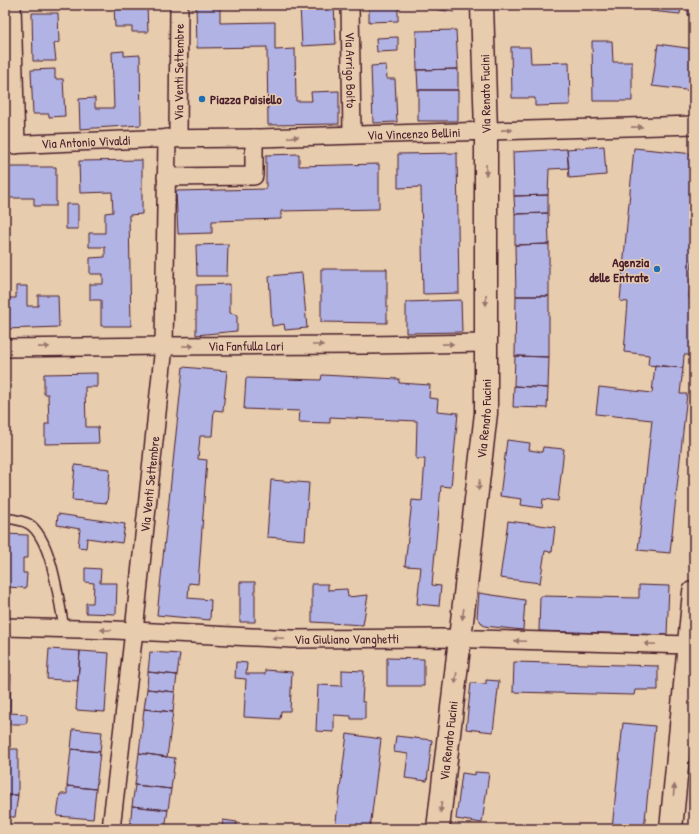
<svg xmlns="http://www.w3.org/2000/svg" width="699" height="834" font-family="'Patrick Hand',sans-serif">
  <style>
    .building { fill: #b2b3e5; stroke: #4a1f2b }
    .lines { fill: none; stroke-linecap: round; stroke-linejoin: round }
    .lane-casing { stroke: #4a1f2b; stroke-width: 12 }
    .street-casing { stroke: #4a1f2b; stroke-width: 20 }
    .secondary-casing { stroke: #4a1f2b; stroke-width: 25 }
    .lane { stroke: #e7ccae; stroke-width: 9 }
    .street { stroke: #e7ccae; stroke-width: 17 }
    .secondary { stroke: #e7ccae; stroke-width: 22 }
    .oneway { fill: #98766c }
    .poi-dot { fill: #1f6fb2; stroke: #e7ccae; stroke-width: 1.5 }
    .labels { text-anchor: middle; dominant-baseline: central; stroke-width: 3; stroke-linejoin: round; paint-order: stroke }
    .street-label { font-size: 13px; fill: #4a1f2b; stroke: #e7ccae }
    .poi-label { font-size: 13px; font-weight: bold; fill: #4a1f2b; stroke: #e7ccae; text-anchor: start }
  </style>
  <rect width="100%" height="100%" fill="#e7ccae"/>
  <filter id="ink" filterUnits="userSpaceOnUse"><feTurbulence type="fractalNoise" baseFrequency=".025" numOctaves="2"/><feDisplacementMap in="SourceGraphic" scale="8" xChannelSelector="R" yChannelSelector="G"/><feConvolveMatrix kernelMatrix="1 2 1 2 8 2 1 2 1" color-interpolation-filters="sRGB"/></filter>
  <g filter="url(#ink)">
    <!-- building -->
    <path class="building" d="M114 5H147L148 32H132V27H115Z
      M196 5H220V23L275 22V50L295 49 296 101H312L311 92 339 91V124L268 125 267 47 197 48Z
      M300 5H334L336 44 302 46Z
      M369 5H398V21L369 22Z
      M420 5H455L454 12 419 7Z
      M651 5H681L680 14 650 11Z
      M688 5H694V15H688Z
      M32 13H58L59 42 54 44 56 61H33Z
      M456 30 458 69 417 70 416 31Z
      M398 37V51L377 52 376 38Z
      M592 41H612L613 62H632V101H593Z
      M658 44 694 49V91L652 86Z
      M511 47H530L531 63 569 62 570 105 535 106V98H512Z
      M124 51V56L140 55 141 125 80 129 79 99 95 98V108H114L112 52Z
      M386 65 387 79H395L397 122 373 123 371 66Z
      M55 69V79H63L65 116 49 117V114H33L31 70Z
      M458 69V90H418L417 70Z
      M418 90H458V121H418Z
      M604 146 606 175 569 178 567 149Z
      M634 148 694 154 693 168H694V239L689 298 694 299V332L692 355H684L683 368 648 365 649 355 624 352 628 302 620 301Z
      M567 149 569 168 549 169 548 195 514 196 513 152Z
      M457 153 459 293 423 294 421 187 398 188V154Z
      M299 154V166L379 164V209L281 211V219L212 221V233L178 234 176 191 266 189V155Z
      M142 160V214L129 215 131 326H101V300H90V284H103V274H90V258L105 257V247H89V233H105V213L113 212 112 192 80 193 79 161Z
      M5 167H56V206H34V198H5Z
      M548 195V213L515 214 514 196Z
      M66 204H78V229H66Z
      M548 213 549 244 515 245V214Z
      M228 244 227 276H197L196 245Z
      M549 244V296H516L515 245Z
      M321 269H387V323L321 322Z
      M302 273 307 328 285 330 284 324 272 326 269 276Z
      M230 284V313L237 315V331L196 335V285Z
      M16 286H27V306H38V295H58L59 327 5 329V305H9V298H16Z
      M516 296H549V357L515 356Z
      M461 300 462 332 406 333V302Z
      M515 356 549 357 548 388 514 386Z
      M655 365 683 368 680 394H687L670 553 638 550 652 420 596 414 599 387 652 393Z
      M183 367 227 371 223 411 214 410 212 436H200L198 459 207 460 198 584 189 583 188 598 211 600 210 620 157 615Z
      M97 373V387H85L86 427H98L99 443 45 444V424H49L48 394H44V374Z
      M322 375 399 379V383L430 385 429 398 438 399 437 411 458 413 451 487 441 486 432 585 441 586 439 606 417 604 421 567 405 566 412 500 422 501 425 459H416L417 421 330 417V423L299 422 300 411 244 409 246 378 321 380Z
      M514 386 548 388 547 408 513 407Z
      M507 440 530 443 529 450 542 452 543 447 564 449 558 501 543 499 542 508 521 505 522 499 500 496Z
      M75 465 110 469 107 503 72 500Z
      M271 480 309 483 305 540 267 537Z
      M58 514 125 524 122 543 87 538 86 548 78 547 80 529 57 525Z
      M508 521 555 527 552 552 545 551 540 583 500 578Z
      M5 534 28 535V558H23V573H27L26 588 5 587Z
      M85 568 101 569 100 583H117L116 614 86 613V603H93L94 583 85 582Z
      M240 582H255V622H240Z
      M312 584H328V590L347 589 348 597 368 595 363 625 312 622Z
      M639 585 669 586 667 635 539 631 540 596 639 598Z
      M479 593 525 600 523 630 484 626 477 617Z
      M49 649 80 651 78 681 47 679Z
      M80 651 109 653 105 712 76 710Z
      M150 652 180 654 177 675 148 672Z
      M387 658 424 659V686H387Z
      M236 662 247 663 246 674H265V670L292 672 290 711H281L280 719 244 717 246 679 235 678Z
      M514 662 658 666V690H635L634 695 513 692Z
      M342 670 364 671 362 702H365V719H351V716L334 715V732L316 731 318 685 342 686Z
      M148 672 177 675 175 692 147 689Z
      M5 674H11L10 713 26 714 27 716V721L25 724H5Z
      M486 680 499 681 493 732 466 729 471 683 486 684Z
      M147 689 175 692 173 712 144 709Z
      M144 709 173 712 167 757 139 753Z
      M623 723 655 726 644 829H612Z
      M73 729 102 732 100 752 71 749Z
      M347 734 381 739 370 829H335Z
      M396 736 432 740 427 781 405 778 408 754 394 752Z
      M5 749H18V795H5Z
      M71 749 100 752 96 789 67 786Z
      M139 753 175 758 171 789 135 785Z
      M475 772 489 773 482 823 456 819 462 773 475 775Z
      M135 785 171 789 168 810 132 806Z
      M67 786 96 789 93 819 57 816 60 794H67Z
      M5 795H18L15 817H5Z
      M132 806 168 810 165 829 130 828Z
      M223 820 237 822 236 829H222Z"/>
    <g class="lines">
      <defs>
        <path id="lane" d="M5 518C13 519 22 520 29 524 52 539 59 602 64 628"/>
        <g id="street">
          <path d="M12 5 16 145"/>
          <path id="s1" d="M350 5 352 134"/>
          <path id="s2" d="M178 138 179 5"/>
          <path id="s3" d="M5 145 146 139 259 138 694 125"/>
          <path d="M166 177 254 176V138"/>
          <path id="s4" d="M5 348 164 346 368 345 486 343"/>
          <path id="s5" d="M5 627 115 630 292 639 440 638 689 645"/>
          <path id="s6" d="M111 829 134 631 164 346 167 138"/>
        </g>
        <g id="secondary">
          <path id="s7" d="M438 829 486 413V131L482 5"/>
          <path d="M671 829 694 592"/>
        </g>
      </defs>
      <!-- lane casing -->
      <use href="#lane" class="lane-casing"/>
      <!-- street casing -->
      <use href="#street" class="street-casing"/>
      <!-- secondary casing -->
      <use href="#secondary" class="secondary-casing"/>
      <!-- lane -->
      <use href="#lane" class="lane"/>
      <!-- street -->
      <use href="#street" class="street"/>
      <!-- secondary -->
      <use href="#secondary" class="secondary"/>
    </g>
    <!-- one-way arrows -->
    <defs><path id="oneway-solid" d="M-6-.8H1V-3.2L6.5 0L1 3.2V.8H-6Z"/></defs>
    <g class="oneway">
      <use href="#oneway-solid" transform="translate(637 127) rotate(-1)"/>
      <use href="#oneway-solid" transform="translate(507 130) rotate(-1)"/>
      <use href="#oneway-solid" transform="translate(293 137) rotate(-2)"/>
      <use href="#oneway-solid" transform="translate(486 170) rotate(90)"/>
      <use href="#oneway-solid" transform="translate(486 300) rotate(90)"/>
      <use href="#oneway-solid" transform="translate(448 344) rotate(-1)"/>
      <use href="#oneway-solid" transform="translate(318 345)"/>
      <use href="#oneway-solid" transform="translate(188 346)"/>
      <use href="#oneway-solid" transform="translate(44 347) rotate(-1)"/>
      <use href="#oneway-solid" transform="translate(479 485) rotate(97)"/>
      <use href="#oneway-solid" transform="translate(463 614) rotate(98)"/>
      <use href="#oneway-solid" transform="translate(106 630) rotate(-178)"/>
      <use href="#oneway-solid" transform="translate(278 638) rotate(-177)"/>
      <use href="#oneway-solid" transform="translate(520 641) rotate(-178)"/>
      <use href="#oneway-solid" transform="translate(650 644) rotate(-178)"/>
      <use href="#oneway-solid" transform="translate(456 678) rotate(97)"/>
      <use href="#oneway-solid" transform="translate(674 790) rotate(-84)"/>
      <use href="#oneway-solid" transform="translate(441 807) rotate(97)"/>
    </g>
  </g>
  <!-- markers -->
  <g class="poi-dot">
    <circle cx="202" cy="99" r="4"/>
    <circle cx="657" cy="269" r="4"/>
  </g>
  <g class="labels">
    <!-- street labels -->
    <g class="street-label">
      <text stroke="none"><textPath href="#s1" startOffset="65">Via Arrigo Boito</textPath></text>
      <text stroke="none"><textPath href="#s2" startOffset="66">Via Venti Settembre</textPath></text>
      <text transform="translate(485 94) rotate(-91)">Via Renato Fucini</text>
      <text stroke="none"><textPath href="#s3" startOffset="409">Via Vincenzo Bellini</textPath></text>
      <text stroke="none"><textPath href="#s3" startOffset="81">Via Antonio Vivaldi</textPath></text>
      <text stroke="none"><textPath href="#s4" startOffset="241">Via Fanfulla Lari</textPath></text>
      <text stroke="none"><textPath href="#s7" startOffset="413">Via Renato Fucini</textPath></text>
      <text stroke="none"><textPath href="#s6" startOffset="347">Via Venti Settembre</textPath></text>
      <text stroke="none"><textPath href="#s5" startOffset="342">Via Giuliano Vanghetti</textPath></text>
      <text stroke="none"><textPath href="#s7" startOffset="89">Via Renato Fucini</textPath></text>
    </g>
    <!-- poi labels -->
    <g class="poi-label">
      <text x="210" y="99">Piazza Paisiello</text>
      <text x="649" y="262" text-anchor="end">Agenzia<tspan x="649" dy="15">delle Entrate</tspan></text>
    </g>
  </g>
  <!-- margin -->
  <rect width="699" height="834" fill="none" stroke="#e7ccae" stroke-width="20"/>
  <rect x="10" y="10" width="679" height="814" fill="none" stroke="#4a1f2b" stroke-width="1.5" filter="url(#ink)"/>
</svg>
